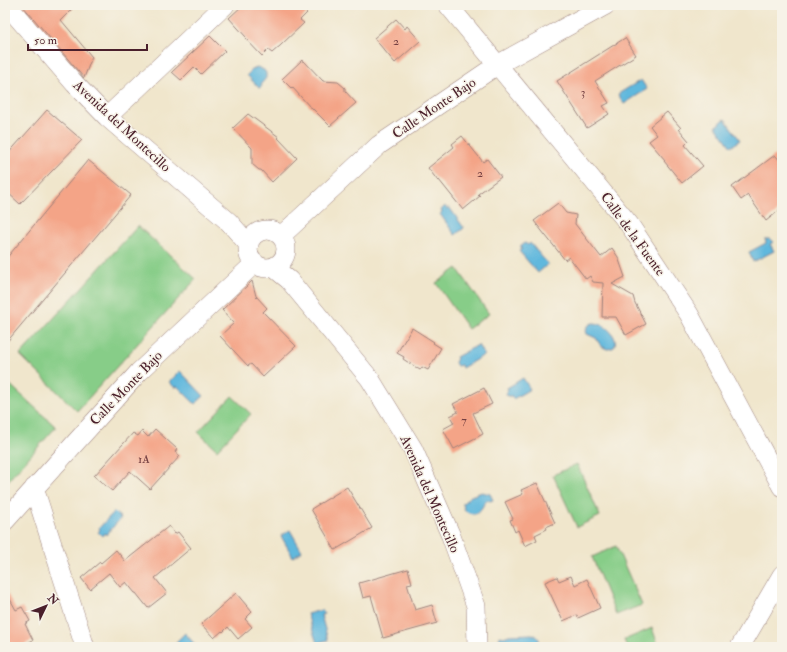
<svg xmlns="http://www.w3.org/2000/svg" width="787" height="652" font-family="'IM FELL Double Pica',serif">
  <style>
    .green { fill: #87cd88; stroke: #68765a }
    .water { fill: #60b8dd; stroke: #556c84 }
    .building { fill: #f4a487 }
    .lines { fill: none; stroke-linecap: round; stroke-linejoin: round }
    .street-casing { stroke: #9d827c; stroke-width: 20 }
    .street { stroke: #fff; stroke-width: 19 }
    .labels { text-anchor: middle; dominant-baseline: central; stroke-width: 3; stroke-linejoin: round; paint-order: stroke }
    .number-label { font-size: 12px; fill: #744042 }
    .street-label { font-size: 14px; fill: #4a1f2b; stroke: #f7f3e8 }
  </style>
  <rect width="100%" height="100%" fill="#f7f3e8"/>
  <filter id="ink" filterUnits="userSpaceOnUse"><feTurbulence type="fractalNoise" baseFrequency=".025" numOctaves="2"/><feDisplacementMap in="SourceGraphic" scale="8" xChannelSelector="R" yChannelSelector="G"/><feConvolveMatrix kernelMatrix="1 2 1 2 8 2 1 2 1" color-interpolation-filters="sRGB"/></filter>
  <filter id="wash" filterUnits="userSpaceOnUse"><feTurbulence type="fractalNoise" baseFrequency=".012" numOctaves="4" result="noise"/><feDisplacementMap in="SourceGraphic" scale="16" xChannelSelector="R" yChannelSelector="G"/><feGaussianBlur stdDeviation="0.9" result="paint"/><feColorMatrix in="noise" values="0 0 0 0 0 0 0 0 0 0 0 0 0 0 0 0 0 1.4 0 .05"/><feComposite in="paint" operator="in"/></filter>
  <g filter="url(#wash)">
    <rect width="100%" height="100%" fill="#f0e6cc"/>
    <!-- green -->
    <path class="green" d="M138 226 196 279 77 411 20 355Z
      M457 268 489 314 468 329 436 283Z
      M5 380 56 427 5 484Z
      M232 396 251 414 217 450 198 432Z
      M577 464 600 516 577 527 553 475Z
      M616 546 642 605 616 615 592 557Z
      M652 628 659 647H627L624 640Z"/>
    <!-- water -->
    <path class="water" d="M257 67 264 70 266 73V78L261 84 262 86 259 88 247 75 253 69Z
      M641 80 647 89 624 104 618 94Z
      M725 119 740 140 731 147 716 126Z
      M445 206 447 209 449 207 464 228 455 235 440 214 442 212 441 210Z
      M765 239H769L774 242 770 244 774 251 753 262 749 252 766 243Z
      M525 243 528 245 530 243 548 264 538 273 519 251 522 249 521 248V245Z
      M593 323C597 323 601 324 605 327 613 331 623 349 607 349L601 346 596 338 587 334C585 329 587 325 593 323Z
      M478 345 484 355 462 368 461 365 457 366 455 363 456 360 457 359 456 357Z
      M180 371 204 396 195 404 177 386 175 388 169 382Z
      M523 378 530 389 513 399 512 396H507L506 394 508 390 507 388Z
      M482 492 490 494 493 500 490 501 488 500C481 504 481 518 469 513 465 512 463 507 463 503L471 496Z
      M114 512 121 518 106 535 105 533 102 536 98 532 100 530 99 528Z
      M290 530 302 551 293 557 281 536Z
      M322 610 324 614 321 615 328 640 317 643 307 614Z
      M185 633 197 647H180L176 642Z
      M532 634C539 636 541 641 538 647H499V640L500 636 504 637 509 635Z"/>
    <g id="blocks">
      <!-- building -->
      <path class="building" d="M22 5H76L61 20 92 57 84 78Z
        M243 5H299L307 13 300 20 304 23 281 45 272 53 268 50 262 56 245 38 246 37 229 18Z
        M396 19 405 29 407 26 420 41 395 63 374 38Z
        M210 36 225 51 201 74 194 67 181 80 172 72Z
        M625 38 636 55 595 81 609 103 603 106 609 114 587 128 557 81Z
        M302 60 303 62 304 61 323 81 338 82 345 88V91L356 103 330 126 311 107H310L292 87 291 88 282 79Z
        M47 110 82 140 20 204 5 190V157Z
        M667 112 681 128 679 129 689 141 685 145 703 166 682 183 664 161 665 160 649 141 657 135 650 126Z
        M248 114 279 137 278 138 297 158 272 182 261 170H259L252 164V148L233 128Z
        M462 136 483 162 487 159 501 177 478 194 480 196 463 210 439 180 438 181 428 168 454 147 452 144Z
        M775 155 782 163V208L766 221 748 195 741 200 732 187Z
        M88 160 131 195 5 344V260Z
        M558 203 566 213 576 215 575 224 601 257 612 248 618 257 625 277 612 284 633 296 635 303 646 324 626 335 616 317H602L603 283 593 282 590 276 586 279 569 257 565 260 534 221Z
        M252 281 256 296 267 308 263 312 296 346 263 377 251 364 248 366 220 336 234 323 222 310Z
        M412 328 434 342 433 343 441 348 428 370 422 367 420 370 403 359 404 357 397 353Z
        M484 388 492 404 473 413 483 434 454 449 443 429 454 423 450 416 458 412 453 404Z
        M155 429 177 449 175 452 180 456 150 489 130 471 112 491 94 476 133 433 138 436 142 431 148 437Z
        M537 483 555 523 546 527 547 529 535 535 537 540 525 546 518 530 515 532 510 520 513 519 505 502 523 494 521 490Z
        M347 487 372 528 335 550 311 509Z
        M169 526 175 534 178 532 191 548 155 578 167 593 148 608 136 593H135L126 582 120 587 109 573 90 589 81 578 100 562 101 563 116 550 125 561Z
        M408 569 412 583 407 584 415 610 432 605 437 623 383 638 371 596 363 598 359 583Z
        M571 576 575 585 587 579 600 608 578 618 577 615 563 621 545 582 557 577 559 581Z
        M5 590 16 610 22 607 30 621 25 624 33 640 20 647H5Z
        M236 593 252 612 245 619 252 627 238 639 228 627 223 632 222 631 214 638 201 624Z"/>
    </g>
  </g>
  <g filter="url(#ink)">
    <use href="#blocks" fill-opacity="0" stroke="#9d827c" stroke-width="1"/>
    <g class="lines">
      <defs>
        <path id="street" d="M7 5 75 84 107 117 229 222 249 245
          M448 5 629 224 689 314 782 487
          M107 117 225 5
          M248 249a19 19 0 1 1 38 0a19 19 0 1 1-38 0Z
          M281 236 379 145 497 65 606 5
          M273 267 289 280 370 379 413 449 451 536 476 606 477 647
          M34 488 85 647
          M5 521 139 372 255 263
          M740 647 782 575"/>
      </defs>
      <!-- street casing -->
      <use href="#street" class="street-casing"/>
      <!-- street -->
      <use href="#street" class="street"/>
    </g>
  </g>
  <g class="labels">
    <!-- number labels -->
    <g class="number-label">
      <text x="396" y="41">2</text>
      <text x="583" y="92">3</text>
      <text x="480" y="173">2</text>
      <text x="464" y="420">7</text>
      <text x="144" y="459">1A</text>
    </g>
    <!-- street labels -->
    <g class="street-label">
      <text transform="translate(434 108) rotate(-34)">Calle Monte Bajo</text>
      <text transform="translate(122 126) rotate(43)">Avenida del Montecillo</text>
      <text transform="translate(633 234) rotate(54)">Calle de la Fuente</text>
      <text transform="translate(126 388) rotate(-46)">Calle Monte Bajo</text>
      <text transform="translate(430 494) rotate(66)">Avenida del Montecillo</text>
    </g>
  </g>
  <!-- margin -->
  <rect width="787" height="652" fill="none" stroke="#f7f3e8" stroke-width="20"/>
  <!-- north arrow -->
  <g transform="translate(46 606) rotate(47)" stroke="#f7f3e8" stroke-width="3" paint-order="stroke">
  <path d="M0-3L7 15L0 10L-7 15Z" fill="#4a1f2b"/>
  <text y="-6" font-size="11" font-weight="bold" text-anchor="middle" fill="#4a1f2b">N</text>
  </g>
  <!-- scale -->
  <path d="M28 44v6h119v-6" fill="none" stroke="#4a1f2b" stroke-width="2"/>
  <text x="34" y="44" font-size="12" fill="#4a1f2b" stroke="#f7f3e8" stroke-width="3" paint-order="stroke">50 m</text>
</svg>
